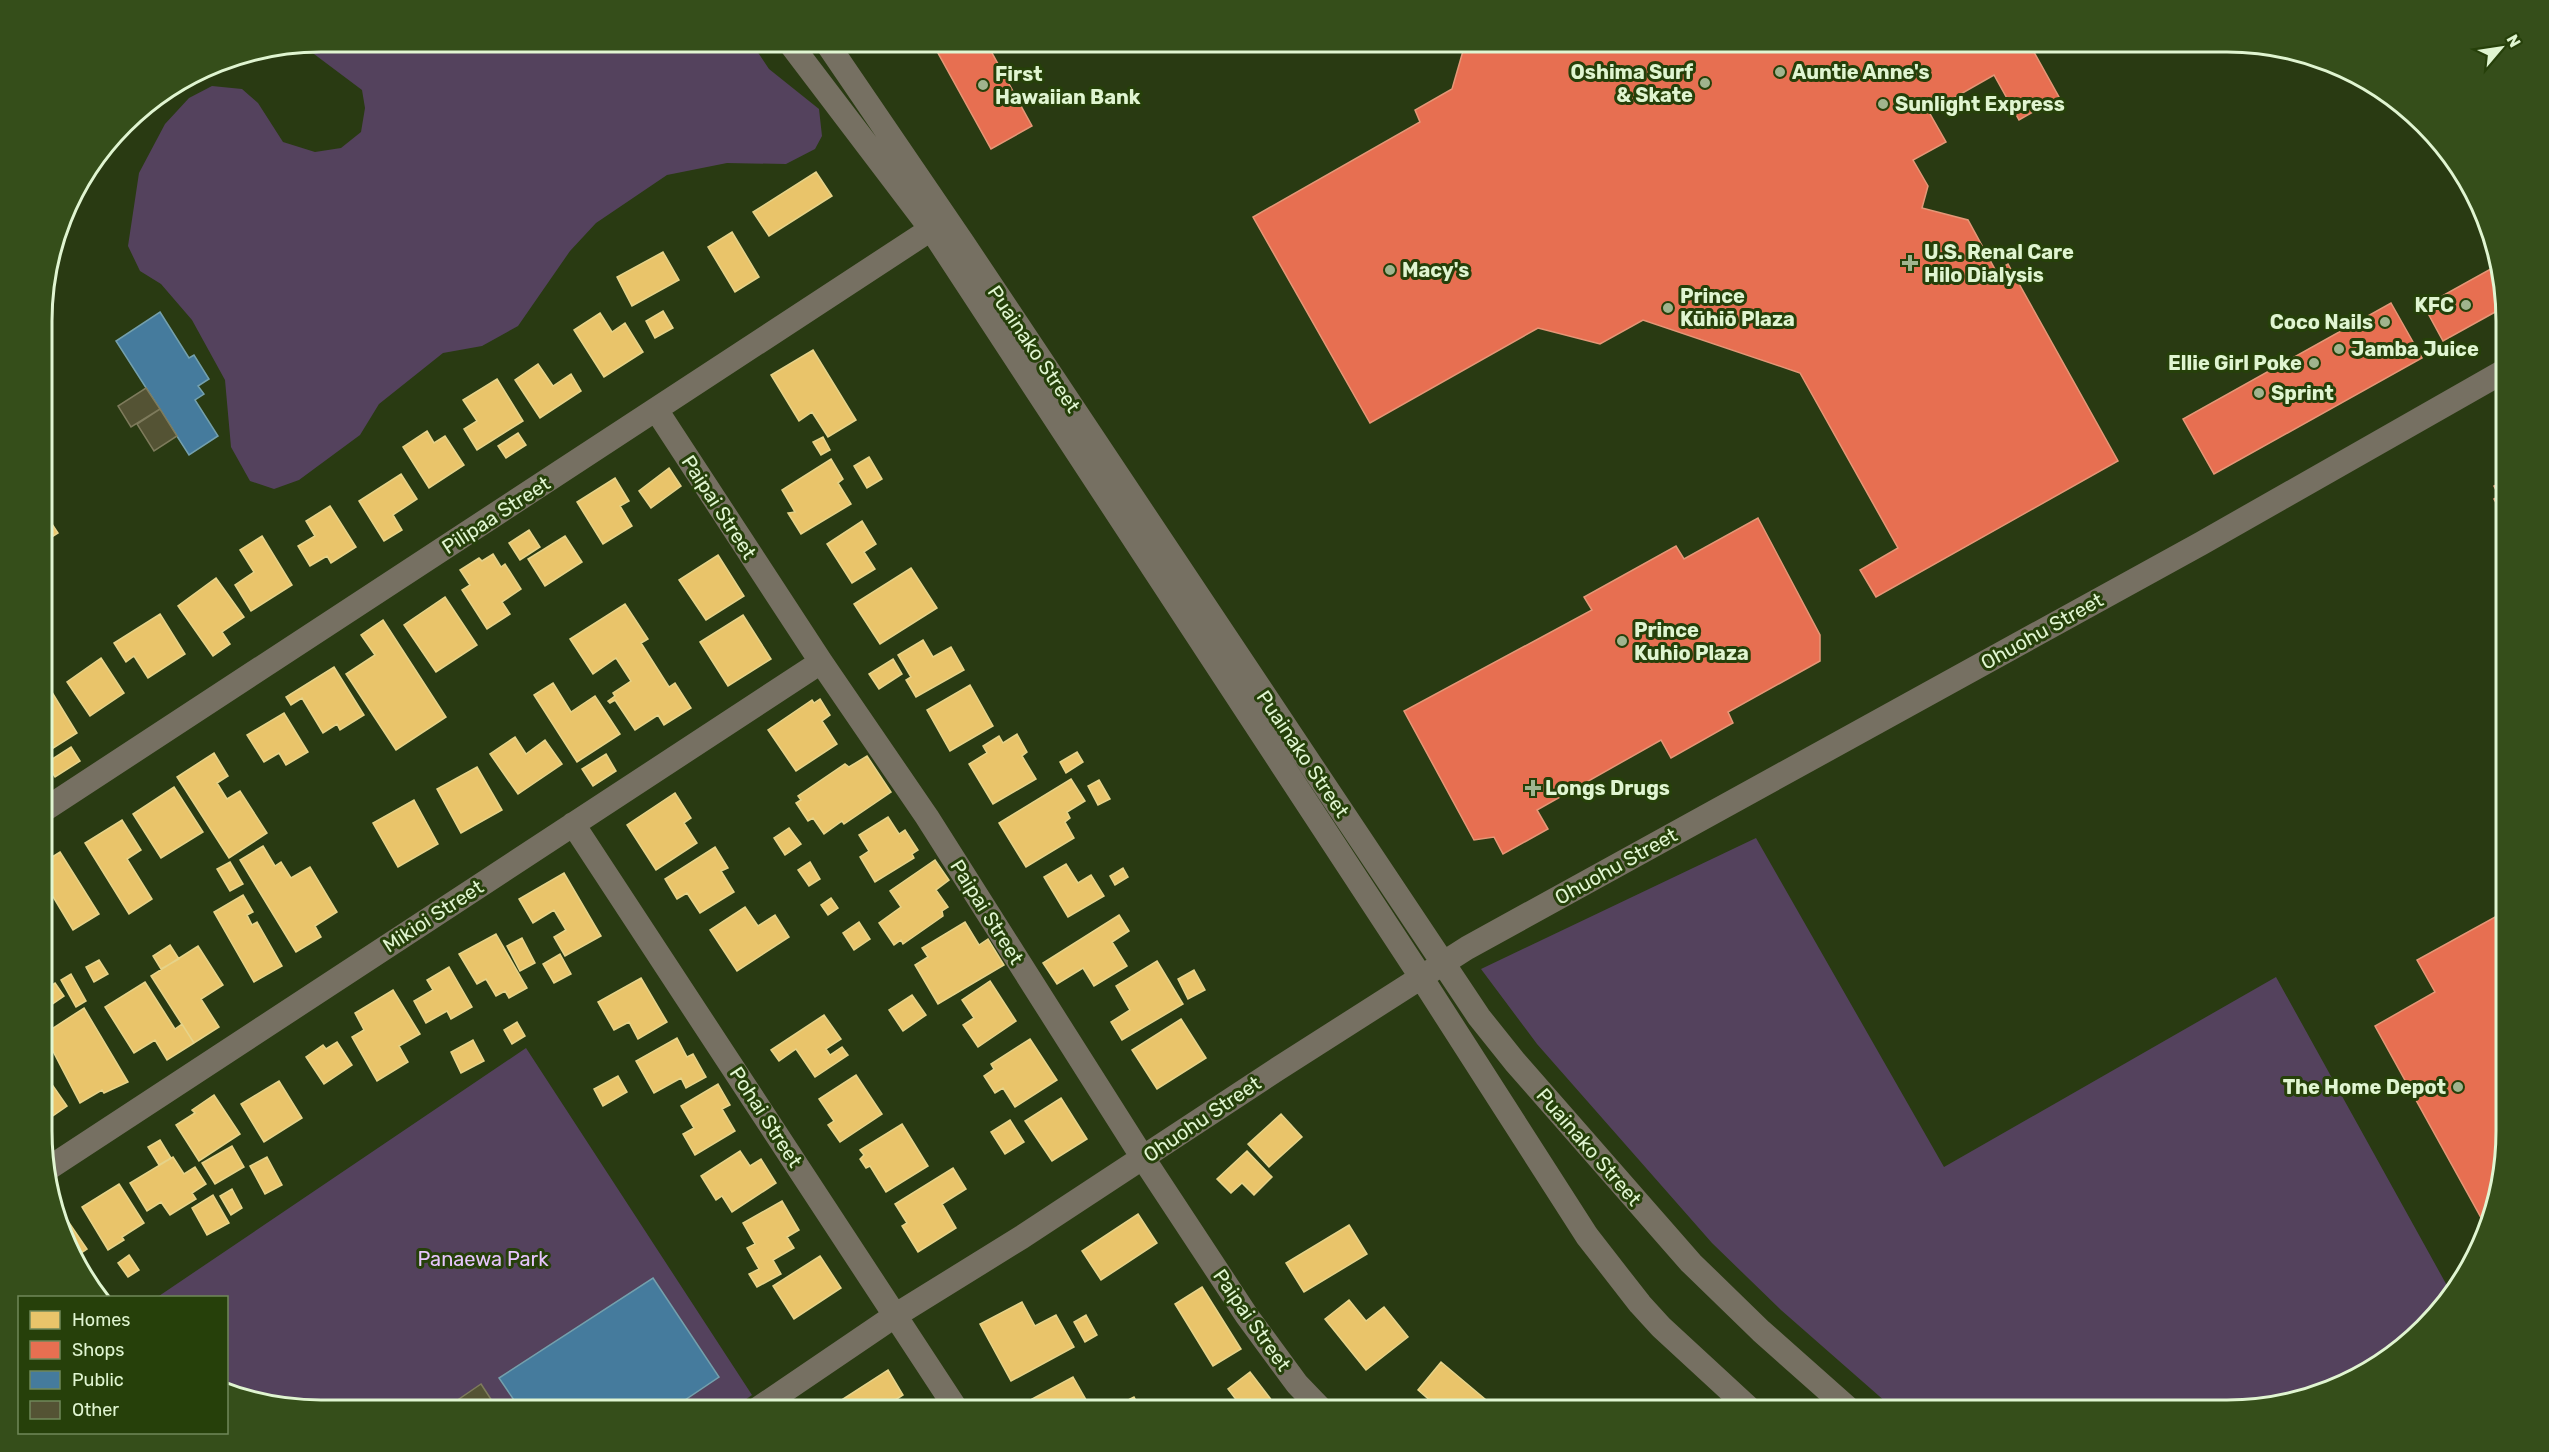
<svg xmlns="http://www.w3.org/2000/svg" width="2549" height="1452" font-family="Rubik,sans-serif">
  <style>
    .green { fill: #54425d }
    .homes { fill: #e9c46a; stroke: #e6d389; stroke-width: 1.5 }
    .shops { fill: #e76f51; stroke: #e59777; stroke-width: 1.5 }
    .public { fill: #457b9d; stroke: #74a0ad; stroke-width: 1.5 }
    .building { fill: #545334; stroke: #7e7b5c; stroke-width: 1.5 }
    .lines { fill: none; stroke-linecap: round; stroke-linejoin: round }
    .minor { stroke: #767062; stroke-width: 24 }
    .poi-dot { fill: #a0b48e; stroke: #26400a; stroke-width: 2 }
    .labels { text-anchor: middle; dominant-baseline: central; stroke-width: 6; stroke-linejoin: round; paint-order: stroke }
    .poi-label { font-size: 20px; font-weight: bold; fill: #e0f5d1; stroke: #26400a; text-anchor: start }
    .street-label { font-size: 20px; fill: #e0f5d1; stroke: #26400a }
    .park-label { font-size: 20px; fill: #e7c5fd; stroke: #26400a }
    .rim { fill: none; stroke: #e0f5d1; stroke-width: 3 }
  </style>
  <rect width="100%" height="100%" fill="#293a12"/>
  <!-- green -->
  <path class="green" d="M322 42H751L769 69 819 109 822 136 815 149 786 164 727 163 667 175 596 223 570 251 518 326 482 346 443 353 379 404 360 435 299 480 274 489 250 481 231 447 225 380 192 320 161 284 140 271 128 246 139 173 165 124 189 98 212 86 242 89 258 103 283 142 315 152 341 148 361 132 365 108 362 90 306 48V45Z
    M1756 838 1944 1167 2276 977 2450 1291 2382 1363 2317 1395 2245 1409 1895 1410 1781 1310 1712 1243 1537 1044 1481 969Z
    M526 1048 752 1395 731 1410H322L250 1401 227 1391 226 1298H156Z"/>
  <!-- homes -->
  <path class="homes" d="M816 172 832 196 769 236 753 212Z
    M732 232 759 277 735 292 708 247Z
    M663 252 679 280 632 306 617 277Z
    M663 311 673 328 655 338 646 321Z
    M600 313 612 332 625 323 643 352 604 377 574 330Z
    M813 350 856 420 828 437 812 412 799 421 771 375Z
    M538 364 553 386 571 374 581 391 540 418 515 380Z
    M497 379 523 421 477 450 464 429 477 421 463 400Z
    M427 431 434 443 445 436 464 465 429 488 403 447Z
    M518 433 526 445 506 458 498 446Z
    M823 437 830 450 821 455 813 442Z
    M869 457 882 479 867 488 854 466Z
    M831 459 843 479 838 483 851 504 801 534 788 513 795 512 782 490Z
    M669 468 681 486 651 508 639 491Z
    M401 474 417 499 393 515 402 530 384 541 359 501Z
    M615 478 629 501 620 506 632 526 603 544 577 502Z
    M330 506 356 547 331 563 327 556 310 566 298 546 315 536 306 521Z
    M44 512 58 533 44 542Z
    M862 521 876 544 864 552 875 569 852 583 827 544Z
    M529 530 540 547 520 560 509 543Z
    M262 536 292 585 251 611 235 585 254 572 240 550Z
    M565 536 582 562 545 586 528 559Z
    M493 554 501 567 505 564 521 589 502 602 510 614 487 629 462 590 470 585 460 570 479 558 482 561Z
    M718 555 744 596 706 620 679 580Z
    M911 568 937 608 880 644 854 604Z
    M216 578 244 617 222 632 230 644 213 656 178 606Z
    M445 597 477 645 436 672 404 625Z
    M625 604 648 639 641 643 669 687 675 683 691 708 664 725 658 715 635 730 615 700 610 703 608 701 615 696 613 693 631 681 616 658 593 674 570 639Z
    M160 614 185 654 148 678 134 656 126 662 114 643Z
    M743 615 771 659 728 686 700 642Z
    M383 620 446 717 396 750 346 674 375 655 361 635Z
    M923 640 933 657 951 647 964 670 916 697 906 680 911 677 898 655Z
    M101 658 124 693 90 716 67 682Z
    M893 659 902 674 879 689 869 674Z
    M334 667 364 715 340 730 337 724 323 733 302 698 291 705 286 697Z
    M553 683 571 712 595 696 620 734 577 762 534 695Z
    M970 685 993 726 950 751 927 710Z
    M50 689 77 733 44 754V693Z
    M820 699 830 715 822 721 837 744 796 771 768 730 812 700 814 703Z
    M284 713 308 752 286 765 279 753 264 762 247 735Z
    M1017 734 1027 752 1022 756 1036 779 993 804 969 764 987 753 983 746 999 736 1003 743Z
    M515 737 526 754 545 740 562 764 518 794 490 754Z
    M71 747 80 761 55 777 46 763Z
    M1077 752 1083 762 1066 773 1060 762Z
    M214 753 228 776 217 783 227 799 240 791 267 833 229 858 177 777Z
    M606 754 616 771 593 786 582 769Z
    M867 756 891 792 844 824 842 821 824 834 813 818 808 821 796 803 801 800 798 796 845 764 849 767Z
    M477 767 502 810 461 833 437 789Z
    M1071 779 1085 801 1067 812 1070 818 1065 822 1074 838 1026 867 999 823Z
    M1099 780 1110 799 1098 805 1088 786Z
    M174 787 203 832 161 858 133 814Z
    M675 793 691 818 684 823 697 843 656 870 627 825Z
    M414 800 438 844 398 867 373 823Z
    M888 817 899 834 905 830 918 850 912 854 914 858 875 882 860 857 869 851 859 835Z
    M122 820 141 850 127 859 152 899 129 914 85 843Z
    M789 828 801 844 785 855 774 838Z
    M263 846 275 866 281 862 291 878 310 867 337 912 315 926 321 937 296 952 240 860Z
    M715 847 728 868 721 871 734 892 700 913 687 893 677 899 665 879Z
    M60 852 99 914 73 930 52 895 44 899V862Z
    M935 860 949 880 936 890 948 907 942 911 943 916 903 944 901 940 894 945 879 923 901 907 890 891Z
    M230 862 243 884 230 891 217 869Z
    M810 862 820 879 809 886 798 870Z
    M1066 864 1078 883 1091 875 1104 896 1068 917 1044 877Z
    M1123 868 1128 877 1115 885 1110 876Z
    M564 873 601 936 565 956 554 937 566 930 554 910 533 923 519 899Z
    M243 895 253 912 247 915 252 925 257 922 282 966 254 982 214 912Z
    M831 898 838 908 828 915 821 905Z
    M745 907 758 926 775 915 789 937 737 971 710 930Z
    M1119 915 1129 931 1112 942 1127 966 1094 986 1083 968 1057 984 1043 963Z
    M859 922 870 939 854 950 843 933Z
    M965 922 979 945 988 939 1004 965 938 1004 915 965 928 957 922 948Z
    M496 934 527 988 509 998 505 991 496 996 486 979 477 984 459 954Z
    M522 938 535 963 520 971 507 946Z
    M170 945 179 959 161 969 153 956Z
    M198 946 223 985 201 999 219 1027 194 1043 151 976Z
    M560 954 571 974 554 983 543 964Z
    M99 960 108 974 94 982 86 967Z
    M1157 961 1183 1004 1122 1040 1111 1022 1130 1010 1116 986Z
    M449 967 472 1007 451 1019 447 1011 426 1023 414 1001 433 990 427 980Z
    M1194 970 1205 990 1188 999 1178 979Z
    M71 974 86 1001 76 1007 61 980Z
    M641 978 667 1022 638 1039 629 1022 614 1030 598 1002Z
    M990 981 1016 1021 978 1047 963 1025 974 1018 962 1000Z
    M145 982 175 1029 182 1024 194 1043 167 1060 155 1040 134 1053 105 1007Z
    M55 983 64 996 51 1005 44 996V991Z
    M393 990 420 1034 399 1046 408 1062 377 1081 352 1037 364 1030 355 1013Z
    M912 995 926 1015 903 1031 889 1010Z
    M84 1008 128 1082 104 1093 102 1090 80 1103 44 1034Z
    M824 1015 841 1039 826 1049 830 1055 842 1047 848 1055 815 1077 796 1049 779 1061 771 1050Z
    M1181 1019 1206 1058 1157 1089 1132 1050Z
    M517 1022 525 1036 512 1044 504 1030Z
    M677 1038 687 1057 693 1054 706 1077 686 1088 681 1078 654 1093 636 1061Z
    M1030 1039 1057 1080 1015 1107 1003 1088 995 1093 984 1076 994 1069 991 1064Z
    M473 1040 484 1061 461 1073 451 1052Z
    M337 1042 352 1065 324 1084 306 1057 323 1045 326 1049Z
    M44 1073 67 1106 47 1120 52 1128 44 1133Z
    M856 1075 882 1114 840 1142 828 1125 834 1121 819 1099Z
    M618 1076 627 1092 603 1106 594 1089Z
    M279 1081 302 1118 264 1142 241 1104Z
    M718 1084 730 1105 722 1109 735 1131 695 1155 683 1134 694 1128 681 1106Z
    M214 1095 240 1134 199 1161 176 1125 195 1113 192 1110Z
    M1061 1098 1087 1139 1052 1161 1025 1121Z
    M1281 1114 1302 1137 1269 1167 1248 1144Z
    M1010 1120 1024 1142 1005 1154 991 1132Z
    M902 1124 928 1166 886 1192 870 1166 866 1168 860 1159 864 1155 860 1150Z
    M160 1140 171 1158 159 1165 148 1147Z
    M232 1146 244 1167 215 1184 202 1163Z
    M740 1151 750 1166 761 1159 776 1183 732 1212 722 1196 716 1200 701 1176Z
    M1247 1151 1272 1177 1254 1195 1242 1183 1231 1193 1217 1179Z
    M173 1157 184 1174 195 1167 206 1184 192 1193 196 1199 170 1215 161 1202 147 1211 130 1183Z
    M267 1157 282 1185 265 1194 250 1166Z
    M953 1168 966 1189 942 1204 956 1228 918 1252 902 1226 907 1223 895 1204Z
    M119 1184 144 1223 122 1237 124 1240 108 1250 82 1207Z
    M232 1189 242 1208 231 1215 220 1196Z
    M213 1195 229 1223 207 1235 192 1208Z
    M782 1201 799 1230 787 1237 794 1248 773 1260 781 1274 757 1287 749 1274 759 1269 747 1248 755 1244 743 1223Z
    M61 1211 87 1249 78 1255Z
    M1138 1214 1157 1243 1101 1280 1082 1251Z
    M1349 1225 1367 1254 1304 1292 1286 1263Z
    M129 1255 139 1270 128 1277 118 1263Z
    M820 1256 841 1288 794 1319 773 1286Z
    M1202 1287 1241 1349 1213 1366 1175 1304Z
    M1349 1300 1366 1321 1384 1307 1408 1337 1366 1370 1325 1319Z
    M1022 1302 1035 1326 1056 1315 1074 1347 1011 1381 980 1324Z
    M1086 1315 1097 1335 1085 1342 1074 1322Z
    M1441 1362 1485 1399 1476 1410H1441L1418 1390Z
    M888 1370 903 1395 880 1410H830L829 1408Z
    M1250 1372 1279 1410H1244L1228 1389Z
    M1073 1377 1089 1405 1081 1410H1038L1032 1399Z
    M1134 1397 1141 1410H1120L1118 1405Z"/>
  <!-- shops -->
  <path class="shops" d="M937 42H986L1032 126 991 149 933 44Z
    M1433 42H2051L2034 52 2059 97 2019 120 1994 75 1929 112 1946 142 1913 160 1928 186 1922 208 1968 220 1996 271 2008 264 2118 461 1876 597 1860 570 1898 548 1800 373 1643 320 1600 344 1538 328 1370 423 1253 217 1420 122 1415 110 1452 89 1463 51Z
    M2496 266 2500 274 2506 306 2443 341 2424 306Z
    M2391 303 2422 358 2214 474 2183 419Z
    M2506 480V506L2505 504 2499 508 2494 499 2499 496 2494 486Z
    M1758 518 1820 635V661L1728 712 1733 723 1671 758 1661 740 1537 810 1548 829 1503 854 1494 837 1474 840 1404 711 1592 610 1584 597 1676 546 1684 559Z
    M2506 911V1148L2484 1223 2375 1026 2435 992 2417 960Z"/>
  <!-- public -->
  <path class="public" d="M160 312 189 358 194 355 209 379 198 386 204 394 195 400 218 436 189 455 116 341Z
    M653 1278 719 1377 670 1410H506L516 1403 499 1378Z"/>
  <!-- building -->
  <path class="building" d="M146 388 160 409 131 427 118 406Z
    M160 409 177 436 154 451 137 424Z
    M481 1384 498 1410H443Z"/>
  <g class="lines">
    <!-- minor -->
    <path class="minor" d="M789 42 931 229 1421 977 1587 1236 1640 1304 1661 1327 1751 1410
      M826 42 963 243 1479 1017 1515 1062 1691 1263 1761 1331 1850 1410
      M657 411 821 662 927 817 1143 1158 1247 1316 1297 1384 1322 1410
      M44 810 945 220
      M573 824 957 1410
      M46 1170 821 662
      M756 1410 896 1315 1022 1237 1276 1070 1467 948 2202 543 2506 370"/>
  </g>
  <!-- markers -->
  <g class="poi-dot">
    <circle cx="1780" cy="72" r="6"/>
    <circle cx="1705" cy="83" r="6"/>
    <circle cx="983" cy="85" r="6"/>
    <circle cx="1883" cy="104" r="6"/>
    <path d="M1907 254h6v6h6v6h-6v6h-6v-6h-6v-6h6z"/>
    <circle cx="1390" cy="270" r="6"/>
    <circle cx="2466" cy="305" r="6"/>
    <circle cx="1668" cy="308" r="6"/>
    <circle cx="2385" cy="322" r="6"/>
    <circle cx="2339" cy="349" r="6"/>
    <circle cx="2314" cy="363" r="6"/>
    <circle cx="2259" cy="393" r="6"/>
    <circle cx="1622" cy="641" r="6"/>
    <path d="M1530 779h6v6h6v6h-6v6h-6v-6h-6v-6h6z"/>
    <circle cx="2458" cy="1087" r="6"/>
  </g>
  <g class="labels">
    <!-- poi labels -->
    <g class="poi-label">
      <text x="1693" y="72" text-anchor="end">Oshima Surf<tspan x="1693" dy="23">&amp; Skate</tspan></text>
      <text x="1792" y="72">Auntie Anne's</text>
      <text x="995" y="74">First<tspan x="995" dy="23">Hawaiian Bank</tspan></text>
      <text x="1895" y="104">Sunlight Express</text>
      <text x="1924" y="252">U.S. Renal Care<tspan x="1924" dy="23">Hilo Dialysis</tspan></text>
      <text x="1402" y="270">Macy's</text>
      <text x="1680" y="296">Prince<tspan x="1680" dy="23">Kūhiō Plaza</tspan></text>
      <text x="2454" y="305" text-anchor="end">KFC</text>
      <text x="2373" y="322" text-anchor="end">Coco Nails</text>
      <text x="2351" y="349">Jamba Juice</text>
      <text x="2302" y="363" text-anchor="end">Ellie Girl Poke</text>
      <text x="2271" y="393">Sprint</text>
      <text x="1634" y="630">Prince<tspan x="1634" dy="23">Kuhio Plaza</tspan></text>
      <text x="1545" y="788">Longs Drugs</text>
      <text x="2446" y="1087" text-anchor="end">The Home Depot</text>
    </g>
    <!-- street labels -->
    <g class="street-label">
      <text transform="translate(1034 349) rotate(56)">Puainako Street</text>
      <text transform="translate(719 507) rotate(57)">Paipai Street</text>
      <text transform="translate(496 515) rotate(-33)">Pilipaa Street</text>
      <text transform="translate(2042 631) rotate(-29)">Ohuohu Street</text>
      <text transform="translate(1303 754) rotate(56)">Puainako Street</text>
      <text transform="translate(1616 866) rotate(-29)">Ohuohu Street</text>
      <text transform="translate(987 912) rotate(58)">Paipai Street</text>
      <text transform="translate(433 916) rotate(-33)">Mikioi Street</text>
      <text transform="translate(766 1117) rotate(57)">Pohai Street</text>
      <text transform="translate(1202 1119) rotate(-34)">Ohuohu Street</text>
      <text transform="translate(1589 1147) rotate(49)">Puainako Street</text>
      <text transform="translate(1252 1320) rotate(55)">Paipai Street</text>
    </g>
    <!-- park labels -->
    <g class="park-label">
      <text x="483" y="1259">Panaewa Park</text>
    </g>
  </g>
  <!-- crop -->
  <path d="M0 0H2549V1452H0ZM321 52H2227A269 269 0 0 1 2496 321V1131A269 269 0 0 1 2227 1400H321A269 269 0 0 1 52 1131V321A269 269 0 0 1 321 52Z" fill="#354e1a" fill-rule="evenodd"/>
  <path class="rim" d="M321 52H2227A269 269 0 0 1 2496 321V1131A269 269 0 0 1 2227 1400H321A269 269 0 0 1 52 1131V321A269 269 0 0 1 321 52Z"/>
  <!-- legend -->
  <rect x="18" y="1296" width="210" height="138" fill="#26400a" stroke="#70885a" stroke-width="1.5"/>
  <rect x="30" y="1311" width="30" height="18" fill="#e9c46a" stroke="#70885a" stroke-width="1.5"/>
  <text x="72" y="1326" font-size="18" fill="#e0f5d1">Homes</text>
  <rect x="30" y="1341" width="30" height="18" fill="#e76f51" stroke="#70885a" stroke-width="1.5"/>
  <text x="72" y="1356" font-size="18" fill="#e0f5d1">Shops</text>
  <rect x="30" y="1371" width="30" height="18" fill="#457b9d" stroke="#70885a" stroke-width="1.5"/>
  <text x="72" y="1386" font-size="18" fill="#e0f5d1">Public</text>
  <rect x="30" y="1401" width="30" height="18" fill="#545334" stroke="#70885a" stroke-width="1.5"/>
  <text x="72" y="1416" font-size="18" fill="#e0f5d1">Other</text>
  <!-- north arrow -->
  <g transform="translate(2501 48) rotate(61)" stroke="#26400a" stroke-width="4.5" paint-order="stroke">
  <path d="M0-4.5L10 22L0 15L-10 22Z" fill="#e0f5d1"/>
  <text y="-9" font-size="16" font-weight="bold" text-anchor="middle" fill="#e0f5d1">N</text>
  </g>
</svg>
